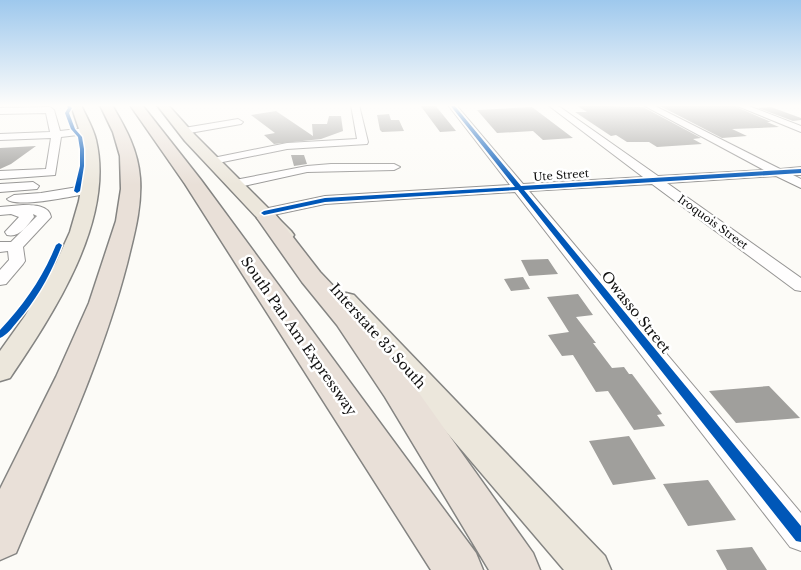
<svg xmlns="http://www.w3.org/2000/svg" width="801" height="570" font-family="'Libre Baskerville',serif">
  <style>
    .building { fill: #a09f9c }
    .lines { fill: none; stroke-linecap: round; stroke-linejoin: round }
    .minor-casing { stroke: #979695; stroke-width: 2 }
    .major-casing { stroke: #848482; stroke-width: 3 }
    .highway-casing { stroke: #848482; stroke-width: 3 }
    .minor { fill: #fffefe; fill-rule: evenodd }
    .major { fill: #ece7dc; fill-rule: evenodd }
    .highway { fill: #e9e0d8; fill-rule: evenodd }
    .cycleway-casing { stroke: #fff; stroke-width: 3 }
    .cycleway { fill: #0057b8; fill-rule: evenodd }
    .labels { text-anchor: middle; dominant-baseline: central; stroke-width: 5; stroke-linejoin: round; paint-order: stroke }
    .far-street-label { font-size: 11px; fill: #111; stroke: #fff }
    .street-label { font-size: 14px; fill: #111; stroke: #fff }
  </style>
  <rect width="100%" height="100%" fill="#fcfbf7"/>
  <!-- building -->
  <path class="building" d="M420 105H435L456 131 440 132Z
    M576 105 643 107 701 138 693 139 702 144 657 147 649 142H627L616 135 611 136 575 112H587Z
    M732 105 771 122H767L779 127 732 129 747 136 722 138 660 106Z
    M532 107 573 138 543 140 533 131 497 133 477 110Z
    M771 107 801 118V120L793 121 758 108Z
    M276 111 313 136 312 124H327L329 116H341L343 131 321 139 274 144 264 135 275 133 251 115Z
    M389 114 391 120H399L404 131 382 132 380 130 377 115Z
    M36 146 11 164 0 169V148Z
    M291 155H304L307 164 294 166Z
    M548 259 558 274 529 276 521 260Z
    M523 277 530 289 511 291 504 279Z
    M578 294 593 315 576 317 596 343H593L612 368 624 367 629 374H632L662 414 657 415 665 426 634 430 608 391 596 392 573 355 562 356 548 335 569 332 547 297Z
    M769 386 800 418 736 423 709 391Z
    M629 436 656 479 613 485 589 441Z
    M708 480 736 520 688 526 663 484Z
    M752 547 767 570H727L716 550Z"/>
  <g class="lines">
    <defs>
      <path id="minor" d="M351 105H359L368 142 367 144 287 149 213 164 207 161 213 158 287 143 357 139Z
        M448 105H456L523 184 643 177 548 105H557L658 176 764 170 643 105H653L780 169 801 167V175H793L801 179V188L776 176 667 183 801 278V291L795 290 652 184 529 191 801 513V551L790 547 515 192 325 204 264 217 257 213 259 210 325 196 510 185Z
        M735 105H746L801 126V132Z
        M50 107 54 110 60 131 86 128 91 131 86 134 61 137 55 175 0 179V171L46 169 51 138 0 140V134L50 132 46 113 0 114V108Z
        M238 119 243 122 241 124 184 134 179 131 184 128Z
        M331 164H394L400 167 394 170 307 172 235 188 229 184 235 180 307 166Z
        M33 182 39 186 37 189 0 192V184Z
        M90 185 94 186 96 189 94 192C80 195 16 209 7 199L14 195 41 193Z
        M23 205C33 205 49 205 51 217L23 247 25 261 23 264 6 284 0 285V270L9 260 8 251 0 252V242H11L37 216 33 214 34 217C27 226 19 238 7 235L5 232 19 217 11 214 0 215V207Z"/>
      <path id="major" d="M71 105H81C86 116 93 128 96 140 115 221 53 314 10 378L0 381V351L25 316 56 263 70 232 79 201 84 171 83 141Z
        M157 105H168L195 135 291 231 294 235 291 239 284 241 277 239 185 141Z
        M346 293 354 295 605 556 611 570H564L338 305 334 300 338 295Z"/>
      <path id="highway" d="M100 105H112C126 129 138 150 140 178 142 208 134 235 127 264 101 364 56 458 16 553L0 560V489L56 377 89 303 116 221 121 189 120 156 113 132Z
        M130 105H142L201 180 476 553 483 570H431L185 184Z
        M268 212 275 214 320 272 357 311 409 379 533 553 540 570H489L385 397 337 325 302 282 257 218 261 214Z"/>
    </defs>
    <!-- minor casing -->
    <use href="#minor" class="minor-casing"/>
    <!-- major casing -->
    <use href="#major" class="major-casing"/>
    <!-- highway casing -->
    <use href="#highway" class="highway-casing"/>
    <!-- minor -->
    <use href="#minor" class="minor"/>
    <!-- major -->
    <use href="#major" class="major"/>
    <!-- highway -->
    <use href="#highway" class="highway"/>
    <defs>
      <path id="cycleway" d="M69 105 72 108 69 113 75 129 82 137 84 149V166L80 191 77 193 74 191 80 166V149L78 137 71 129 65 113 68 108 67 106Z
        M450 105H454L521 186 801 169V173L524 190 801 526V542L796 541 518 190 325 202 264 215 261 213 264 211 325 198 515 187Z
        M59 243 62 245C51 274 37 299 17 322 12 328 7 335 0 338V330C25 303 42 279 56 245Z"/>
    </defs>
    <!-- cycleway casing -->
    <use href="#cycleway" class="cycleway-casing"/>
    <!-- cycleway -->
    <use href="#cycleway" class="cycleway"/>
  </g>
  <!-- sky -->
  <linearGradient id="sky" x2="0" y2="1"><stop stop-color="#9ec8ed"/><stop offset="0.57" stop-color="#fefdfb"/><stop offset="1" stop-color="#fefdfb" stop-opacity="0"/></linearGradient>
  <rect width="801" height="185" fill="url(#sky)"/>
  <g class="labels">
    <!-- far-street labels -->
    <g class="far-street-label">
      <text transform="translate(561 175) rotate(-4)">Ute Street</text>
      <text transform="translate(713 222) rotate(36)">Iroquois Street</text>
    </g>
    <!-- street labels -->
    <g class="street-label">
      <text transform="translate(636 312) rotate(51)">Owasso Street</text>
      <text transform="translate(299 336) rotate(55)">South Pan Am Expressway</text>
      <text transform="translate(378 336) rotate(48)">Interstate 35 South</text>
    </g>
  </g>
</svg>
